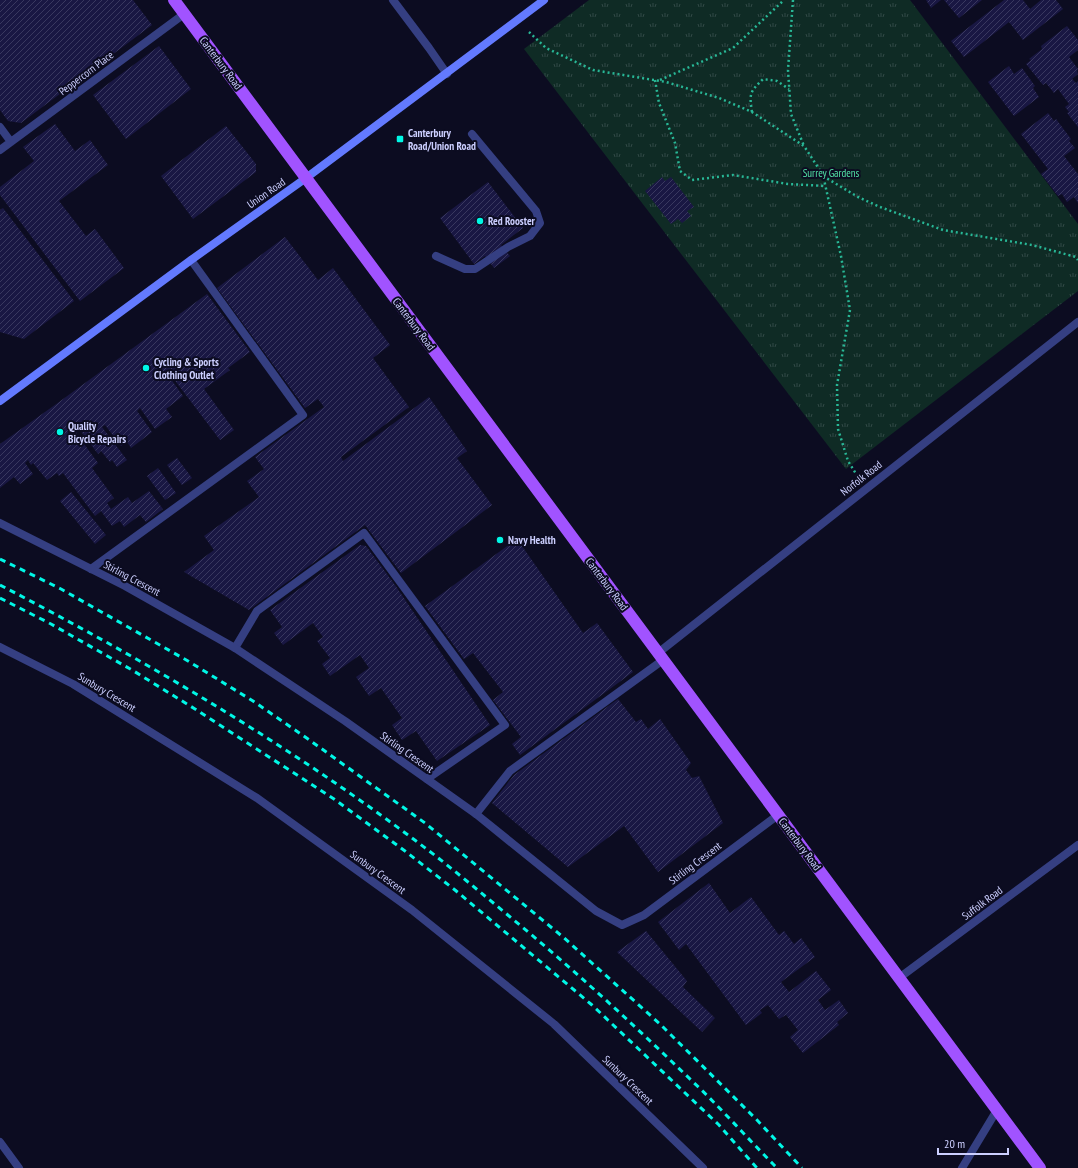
<svg xmlns="http://www.w3.org/2000/svg" width="1078" height="1168" font-family="'PT Sans Narrow',sans-serif">
  <style>
    .grass { fill: url(#grass-tufts) }
    .building { fill: url(#building-hatch) }
    .lines { fill: none; stroke-linecap: round; stroke-linejoin: round }
    .path { stroke: #28b796; stroke-width: 2.5; stroke-dasharray: 2 3; stroke-linecap: butt }
    .lane { stroke: #353f82; stroke-width: 8 }
    .street { stroke: #353f82; stroke-width: 8 }
    .secondary { stroke: #637aff; stroke-width: 8 }
    .primary { stroke: #a153ff; stroke-width: 12 }
    .rail { stroke: #00f7e6; stroke-width: 3; stroke-dasharray: 6 5; stroke-linecap: butt }
    .poi-dot { fill: #00f7e6; stroke: #0c0c21; stroke-width: 1.5 }
    .labels { text-anchor: middle; dominant-baseline: central; stroke-width: 4; stroke-linejoin: round; paint-order: stroke }
    .street-label { font-size: 11px; fill: #cccfff; stroke: #0c0c21 }
    .poi-label { font-size: 11px; font-weight: bold; fill: #cccfff; stroke: #0c0c21; text-anchor: start }
    .park-label { font-size: 11px; fill: #53e4a7; stroke: #0c0c21 }
  </style>
  <defs>
    <pattern id="grass-tufts" width="24" height="20" patternUnits="userSpaceOnUse"><rect width="24" height="20" fill="#0f2b25"/><path d="M3 7l-1-3M5 7V3M7 7l1-3M15 17l-1-3M17 17v-4M19 17l1-3" fill="none" stroke="#314946"/></pattern>
    <pattern id="building-hatch" width="6" height="6" patternUnits="userSpaceOnUse"><rect width="6" height="6" fill="#191743"/><path d="M-1 1l2-2M0 6l6-6M5 7l2-2" fill="none" stroke="#39385f"/></pattern>
  </defs>
  <rect width="100%" height="100%" fill="#0c0c21"/>
  <!-- grass -->
  <path class="grass" d="M589 0H910L1078 224V291L846 469 524 49Z"/>
  <!-- building -->
  <path class="building" d="M0 0H133L152 25 21 123 8 121 0 110Z
    M926 0H941L931 8Z
    M944 0H982L959 18Z
    M1004 0H1023L1030 9 1041 0H1056L1063 9 1023 40 1009 22 964 57 951 41Z
    M1067 26 1078 40V50L1069 57 1078 69 1077 71 1078 74 1072 79 1076 83 1078 81V127L1067 113 1069 112 1065 107 1069 104 1058 89 1054 93 1046 83 1043 85 1026 64 1031 60 1029 59 1042 49 1041 46Z
    M159 46 191 89 126 139 93 95Z
    M1009 66 1014 74 1022 68 1035 86 1033 88 1039 97 1014 116 988 82Z
    M1048 113 1054 121 1056 119 1071 139 1069 141 1075 148 1064 156 1078 174V203L1074 197 1067 202 1062 194 1058 196 1041 174 1048 169 1021 134Z
    M55 124 75 151 90 140 108 165 59 201 86 236 95 229 124 268 80 301 0 195V187L34 161 23 147Z
    M226 126 256 164V172L193 219 161 176Z
    M662 177 665 181 671 177 694 207 687 211 691 216 682 223 678 219 671 224 645 191Z
    M488 182 523 228 501 245 510 256 494 268 485 256 474 264 440 218Z
    M3 208 74 301 24 339 0 332V210Z
    M285 237 318 280 333 268 390 345 373 358 409 407 341 457 343 461 429 397 467 451 457 458 492 505 401 573 365 525 249 610 184 572 214 550 204 536 259 497 247 481 264 469 255 457 324 407 318 399 305 408 217 288Z
    M207 294 250 352 228 368 230 370 204 389 234 430 220 440 170 374 168 375 183 396 166 409 172 417 155 429 140 408 137 411 152 432 131 448 127 442 121 446 105 425 102 427 127 460 117 467 112 460 110 462 101 451 98 454 80 430 76 433 98 463 92 468 114 498 107 503 111 509 128 497 132 503 149 491 163 509 146 522 140 515 124 527 120 521 112 526 101 511 95 516 63 473 59 476 57 473 47 480 33 463 31 465 28 460 25 463 33 474 20 484 14 477 0 488V444L59 402Z
    M177 458 192 478 182 485 167 465Z
    M158 468 176 493 165 500 147 476Z
    M71 492 106 535 95 544 60 501Z
    M517 539 583 633 597 623 633 672 520 755 512 744 521 737 493 700 503 692 473 653 464 659 425 606Z
    M360 545 366 546 395 585 490 725 437 761 416 731 402 740 392 725 402 718 381 688 369 696 356 677 369 668 360 655 330 676 322 664 330 658 317 641 323 637 313 623 283 645 274 633 282 627 270 610Z
    M618 699 636 722 641 719 648 729 660 719 691 763 686 770 692 778 699 776 723 823 658 872 624 826 568 867 492 803 514 775Z
    M709 883 730 913 751 897 779 935 784 931 794 944 801 938 815 957 781 982 789 992 816 971 831 990 818 1000 825 1010 839 1000 848 1013 837 1022 839 1025 803 1053 790 1037 798 1030 786 1015 779 1019 768 1005 760 1010 762 1013 746 1025 686 944 679 950 658 922Z
    M646 931 687 981 683 987 715 1018 702 1032 617 952Z"/>
  <g class="lines">
    <!-- path -->
    <path class="path" d="M793 0 788 70 791 114 804 146
      M529 32 546 48 593 70 666 82 719 98 752 112 804 146 823 175 841 256 850 310 837 385 838 429 848 461 858 477
      M655 80 659 103 675 143 680 171 692 180 733 175 788 184 825 186
      M660 80 733 48 784 0
      M752 112C749 93 750 92 763 79L777 81 789 89
      M823 176 858 197 880 207 943 230 1032 245 1076 257 1078 260"/>
    <!-- lane -->
    <path class="lane" d="M393 0 429 48 447 74
      M0 127 11 142
      M0 150 184 14
      M436 256 465 269H475L508 247 530 236 540 223 536 211 472 134
      M91 569 303 415 191 260
      M235 648 257 611 364 533 505 725 427 779
      M476 814 510 771 663 660"/>
    <!-- street -->
    <path class="street" d="M0 523 125 586 235 648 345 721 476 814 596 911 622 925 644 915 778 815
      M0 647 73 684 257 798 412 910 554 1024 703 1168
      M658 653 1078 322
      M899 978 1078 845
      M0 1142 19 1168
      M962 1168 997 1110"/>
    <!-- secondary -->
    <path class="secondary" d="M0 401 191 260 306 178 544 0"/>
    <!-- primary -->
    <path class="primary" d="M174 0 1040 1168"/>
    <!-- rail -->
    <path class="rail" d="M0 559 61 589 188 661 253 701 308 739 425 823 563 937 660 1024 756 1119 802 1168
      M0 585C152 664 301 752 437 857 461 876 485 896 509 916 572 968 632 1023 691 1080 721 1108 748 1139 777 1168
      M0 598 51 624 132 670 195 709 334 799 405 851 455 890 592 1005 719 1125 757 1168"/>
  </g>
  <!-- markers -->
  <g class="poi-dot">
    <rect x="396" y="135" width="8" height="8" rx="2"/>
    <circle cx="480" cy="221" r="4"/>
    <circle cx="146" cy="368" r="4"/>
    <circle cx="60" cy="432" r="4"/>
    <circle cx="500" cy="540" r="4"/>
  </g>
  <g class="labels">
    <!-- street labels -->
    <g class="street-label">
      <text transform="translate(221 63) rotate(53)">Canterbury Road</text>
      <text transform="translate(86 73) rotate(-37)">Peppercorn Place</text>
      <text transform="translate(266 193) rotate(-35)">Union Road</text>
      <text transform="translate(414 324) rotate(53)">Canterbury Road</text>
      <text transform="translate(861 478) rotate(-38)">Norfolk Road</text>
      <text transform="translate(132 578) rotate(28)">Stirling Crescent</text>
      <text transform="translate(607 584) rotate(53)">Canterbury Road</text>
      <text transform="translate(107 692) rotate(31)">Sunbury Crescent</text>
      <text transform="translate(407 752) rotate(35)">Stirling Crescent</text>
      <text transform="translate(800 844) rotate(53)">Canterbury Road</text>
      <text transform="translate(695 863) rotate(-37)">Stirling Crescent</text>
      <text transform="translate(378 872) rotate(36)">Sunbury Crescent</text>
      <text transform="translate(982 903) rotate(-37)">Suffolk Road</text>
      <text transform="translate(628 1080) rotate(44)">Sunbury Crescent</text>
    </g>
    <!-- poi labels -->
    <g class="poi-label">
      <text x="408" y="133">Canterbury<tspan x="408" dy="13">Road/Union Road</tspan></text>
      <text x="488" y="221">Red Rooster</text>
      <text x="154" y="362">Cycling &amp; Sports<tspan x="154" dy="13">Clothing Outlet</tspan></text>
      <text x="68" y="426">Quality<tspan x="68" dy="13">Bicycle Repairs</tspan></text>
      <text x="508" y="540">Navy Health</text>
    </g>
    <!-- park labels -->
    <g class="park-label">
      <text x="831" y="173">Surrey Gardens</text>
    </g>
  </g>
  <!-- scale -->
  <path d="M938 1148v6h70v-6" fill="none" stroke="#cccfff" stroke-width="2"/>
  <text x="944" y="1148" font-size="12" fill="#cccfff" stroke="#0c0c21" stroke-width="3" paint-order="stroke">20 m</text>
</svg>
